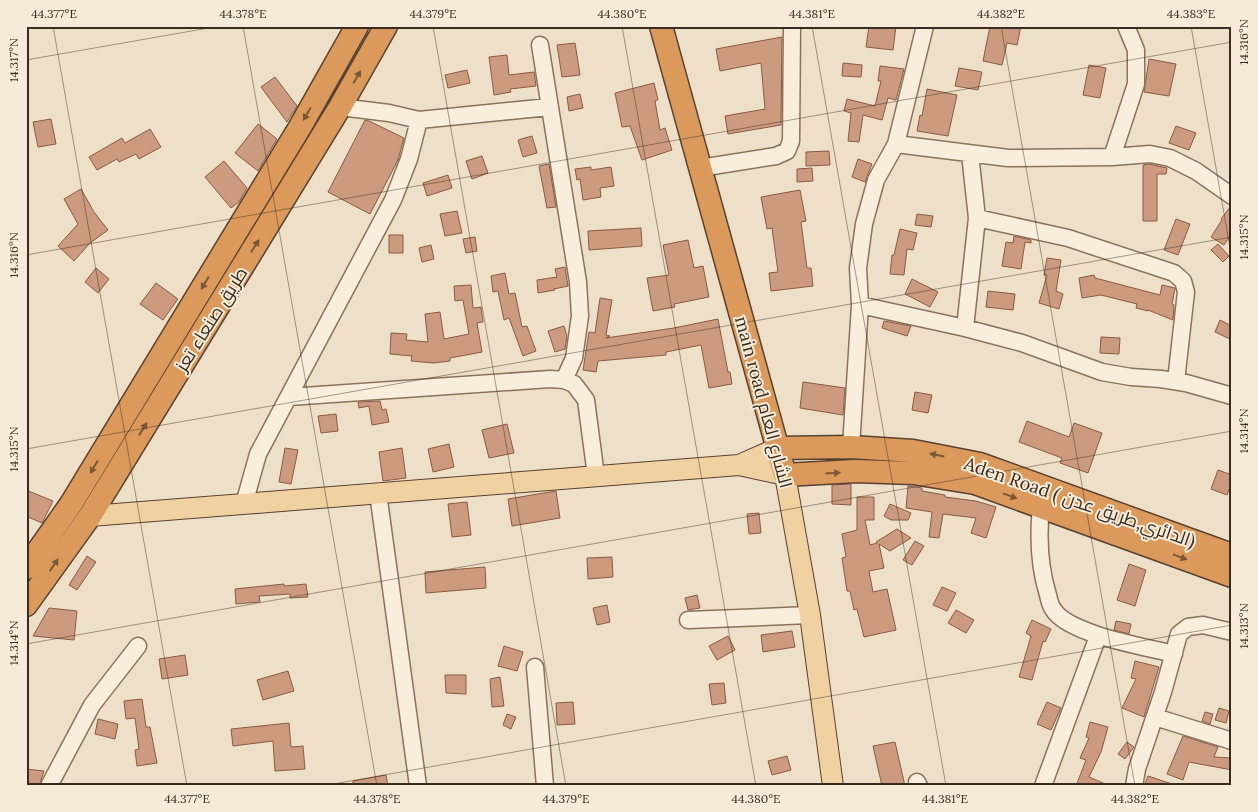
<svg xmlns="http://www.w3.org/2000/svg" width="1258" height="812" font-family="Lora,Cairo,serif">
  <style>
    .building { fill: #cc9a7f; stroke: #8a5a43 }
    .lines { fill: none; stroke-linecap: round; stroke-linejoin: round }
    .minor-casing { stroke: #8b725d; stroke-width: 19 }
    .major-casing { stroke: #594131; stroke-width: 22 }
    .highway-casing { stroke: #594131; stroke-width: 25 }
    .minor { stroke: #f9eedc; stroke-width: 16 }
    .major { stroke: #f0d2a2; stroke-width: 20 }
    .highway { stroke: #db9a5b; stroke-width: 22 }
    .oneway { fill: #7b5838 }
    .ticks { fill: none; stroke: #3b2c20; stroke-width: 1; stroke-opacity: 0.45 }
    .labels { text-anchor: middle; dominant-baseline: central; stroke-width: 4; stroke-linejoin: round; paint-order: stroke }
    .street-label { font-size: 18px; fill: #3b2c20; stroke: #f6ebd8 }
    .neatline { fill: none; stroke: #3b2c20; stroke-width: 2 }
    .ticks-label { font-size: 12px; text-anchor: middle; fill: #3b2c20 }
  </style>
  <rect width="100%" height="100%" fill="#eee0c8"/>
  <!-- building -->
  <path class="building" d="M869 26H896L893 50 866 47Z
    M990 26H1021L1017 45 1007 43 1002 65 983 61Z
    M782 37 781 125 728 134 725 116 765 109 761 63 720 71 716 49Z
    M575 43 580 75 562 77 557 45Z
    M507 55 509 75 534 72 536 86 510 89 511 92 494 95 489 57Z
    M1149 59 1176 64 1169 96 1144 92Z
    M843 63 862 65 861 77 842 76Z
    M1089 65 1106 68 1100 98 1083 95Z
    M880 66 904 69 896 100 888 98 882 120 863 115 859 142 848 141 851 113 844 111 847 99 875 106 881 81H878Z
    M959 68 982 72 978 90 955 86Z
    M467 70 470 83 448 88 445 75Z
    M275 77 297 106 287 122 261 87Z
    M654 83 658 100 655 101 660 130 665 128 672 150 642 160 630 126 622 127 615 93Z
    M927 89 957 95 948 136 917 131 920 115 922 116Z
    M580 94 583 108 569 111 567 97Z
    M51 119 56 144 38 147 33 122Z
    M365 120 369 121 404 138 398 160 370 214 328 192Z
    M258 124 277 139 258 171 235 153Z
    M1176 126 1196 133 1189 150 1169 143Z
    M150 129 161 147 139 159 136 154 119 162 117 159 97 170 89 157 122 138 125 143Z
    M532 136 537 153 523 157 518 140Z
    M829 151 830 165 806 166V152Z
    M482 156 488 173 472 179 466 161Z
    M858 159 872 164 865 182 852 177Z
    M224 161 247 188 239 202 231 208 205 177Z
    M549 164 556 207 547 208 539 166Z
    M1149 164 1167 168 1166 174H1157V221H1143V165Z
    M591 167V170L611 167 614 186 600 188 601 197 583 200 580 179 577 180 575 169Z
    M812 168 813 181 797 182V169Z
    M448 175 452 188 427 196 423 183Z
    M81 189 94 212 108 230 90 243 74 261 58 246 78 224 64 199Z
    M800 190 806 221 801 222 807 268H811L813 286 771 291 769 273 778 272 772 228 767 229 761 197Z
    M1231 206 1232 233 1224 245 1211 237 1222 220 1221 219Z
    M457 211 462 233 445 236 440 214Z
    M917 214 933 216 931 227 915 225Z
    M1176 219 1190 224 1178 255 1164 250Z
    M641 228 642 246 589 250 588 231Z
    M900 229 917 233 913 250 907 249 904 275 890 274 892 255H894Z
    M389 235H403V253H389Z
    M1014 236 1031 240V243L1025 242 1021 269 1002 266 1006 242 1013 243Z
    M475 237 477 251 466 253 463 239Z
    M688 240 694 268 703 266 709 297 674 304 675 307 653 311 647 278 669 275 663 245Z
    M1218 244 1229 256 1223 262 1211 250Z
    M431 245 434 259 422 262 419 248Z
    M1047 258 1061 260 1056 291 1063 294 1059 309 1039 303 1047 275H1044Z
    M565 267 568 286 554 289 555 290 538 293 537 280 557 277 555 269Z
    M96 268 109 279 98 293 85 282Z
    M505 273 509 294 515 293 522 327 527 326 536 351 523 356 509 318 504 320 498 291 493 292 491 276Z
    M1094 275 1095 278 1160 295 1162 285 1175 288 1172 304 1174 305 1173 320 1148 310V311L1136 308 1137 304 1101 295 1082 298 1079 278Z
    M912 279 938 292 930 307 905 294Z
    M156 283 178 299 163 320 140 304Z
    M471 285 473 308 481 307 483 322 477 323 482 352 450 358V361L433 363 411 361 412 356 390 354 391 333 407 334 406 340 428 342 425 314 440 312 444 339 469 334 463 300 455 301 454 286Z
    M988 291 1015 294 1013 310 986 307Z
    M600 298 612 300 606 335 610 336 606 338 674 328 718 319 728 372H730L732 384 709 388 701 345 666 352V355L598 361 596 372 583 370 589 332 595 333Z
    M1220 320 1232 326V340L1215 332Z
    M884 321 911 326 907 336 882 328Z
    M564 326 567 336 565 349 555 352 548 331Z
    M1101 337 1120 338 1119 354 1100 353Z
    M803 382 845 388 843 415 800 408Z
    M915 392 932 395 928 413 912 410Z
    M380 401 382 410 386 409 389 422 372 425 369 406 359 408 358 402Z
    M336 414 338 431 321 433 318 416Z
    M1027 421 1069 437 1074 423 1102 433 1088 473 1060 463 1062 458 1019 442Z
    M507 424 514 453 489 458 482 430Z
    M449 444 454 467 433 472 428 449Z
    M285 448 298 450 291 484 279 482Z
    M402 448 406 478 383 481 379 452Z
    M1218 470 1232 475V482L1227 495 1211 489Z
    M851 484V505L832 504V485Z
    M908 486 922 488V491L945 495V497L976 501 996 507 986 538 971 533 976 518 943 514 939 538 929 537 932 512 906 508Z
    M26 490 53 501 42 523 26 516Z
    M556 491 560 518 512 526 508 499Z
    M857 497H874V520H865L870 545 877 543 876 542 897 529 911 538 890 551 879 544 884 568 869 571 873 592 887 589 896 630 864 637 857 609 854 610 850 591H847L842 558 846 557 842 534 857 530Z
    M467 502 471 535 452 537 448 504Z
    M890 504 911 513 908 520H891L884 516Z
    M759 513 761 533 749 534 747 514Z
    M915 541 924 546 912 565 903 560Z
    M87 556 96 562 77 590 69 585Z
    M612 557 613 577 588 579 587 558Z
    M1129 564 1146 570 1135 606 1117 600Z
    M485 567 486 588 426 593 425 572Z
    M284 584V586L306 584 308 597 290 598V594L259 596 260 602 236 604 235 589Z
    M942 587 956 593 947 611 933 605Z
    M697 595 700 608 688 610 685 598Z
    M607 605 610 622 597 625 593 608Z
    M49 608 77 611 74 640 33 636Z
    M956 610 974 620 966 633 948 623Z
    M1032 620 1051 629 1045 642 1043 641 1032 680 1019 677 1031 636 1026 633Z
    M1116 621 1131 624 1129 634 1114 630Z
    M792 631 795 647 763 652 761 635Z
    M728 636 735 650 717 660 709 646Z
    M504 646 523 652 517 671 498 666Z
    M185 655 188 675 162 679 159 659Z
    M1135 661 1159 667 1144 717 1122 708 1136 679 1131 678Z
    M288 671 294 691 263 700 257 680Z
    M445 675H466V694L446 693Z
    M500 677 504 706 492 707 490 679Z
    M724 683 726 703 712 705 709 684Z
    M142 699 146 727H150L157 763 137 766 135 750 139 749 135 718 126 719 124 701Z
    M573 702 575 724 557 725 556 703Z
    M1047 702 1061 708 1051 730 1037 724Z
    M1219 708 1229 711 1226 723 1215 720Z
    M1205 712 1213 714 1210 724 1202 721Z
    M507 714 516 717 511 729 503 725Z
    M98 719 118 724 115 739 95 734Z
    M1090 722 1108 727 1101 752 1089 777 1110 786H1076L1086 760 1080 758 1089 738 1086 737Z
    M289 723 291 747 303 746 305 769 275 771 273 741 233 746 231 729Z
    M1183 736 1218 747 1214 757 1232 758V770L1189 762 1183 780 1167 774Z
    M895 742 905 786H882L873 746Z
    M1127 742 1134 747 1125 759 1118 754Z
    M787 756 791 770 772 775 768 761Z
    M26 769 44 771 39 786H26Z
    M386 775 388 786H353V781Z
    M1148 776 1172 784V786H1144Z"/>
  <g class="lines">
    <defs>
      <path id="minor" d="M540 45 578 282 580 316 574 358 564 380
        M340 107 389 113 419 120 549 107
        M896 144 1008 158 1112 157 1150 154 1170 158 1196 171 1232 196
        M1112 157 1136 84V50L1126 26
        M700 168 776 156 787 151 791 141 792 26
        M977 218 1068 238 1174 273 1183 281 1186 292 1176 381
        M860 305 965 328 1022 343 1102 372 1131 377 1161 379 1186 383 1232 396
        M965 328 977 218 970 154
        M289 397 550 379 564 380 574 384 586 400 596 476
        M851 447 860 305 858 268 864 224 876 180 896 144 925 26
        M378 493 418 786
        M244 504 258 454 393 200 409 159 419 120
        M1041 507C1038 536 1039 566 1048 595 1049 599 1050 605 1053 609 1067 634 1146 647 1174 654
        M688 620 810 615
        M535 667 545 786
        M1155 717 1232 741
        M917 782 919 786
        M49 786 92 705 138 646
        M1043 786 1098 636
        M1134 786 1137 769 1163 692 1179 634 1188 627 1203 625 1232 632"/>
      <path id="major" d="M778 448 739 465 785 475 810 615 833 786
        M90 516 739 465"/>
      <path id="highway" d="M661 26 785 475 855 471 913 473 975 483 1232 576
        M778 448 851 447 913 451 980 464 1232 555
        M26 568 71 504 300 127 357 26
        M26 605 90 516 340 107 386 26"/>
    </defs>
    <!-- minor casing -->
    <use href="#minor" class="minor-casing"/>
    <!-- major casing -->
    <use href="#major" class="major-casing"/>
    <!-- highway casing -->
    <use href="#highway" class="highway-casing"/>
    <!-- minor -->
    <use href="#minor" class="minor"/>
    <!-- major -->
    <use href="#major" class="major"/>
    <!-- highway -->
    <use href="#highway" class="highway"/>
  </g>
  <!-- one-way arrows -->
  <defs><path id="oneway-solid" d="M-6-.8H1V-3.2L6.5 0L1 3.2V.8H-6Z" transform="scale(1.25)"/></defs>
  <g class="oneway">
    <use href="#oneway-solid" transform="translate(357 77) rotate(-61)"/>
    <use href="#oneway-solid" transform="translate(307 114) rotate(120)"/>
    <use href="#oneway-solid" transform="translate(255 246) rotate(-58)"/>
    <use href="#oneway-solid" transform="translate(205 283) rotate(121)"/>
    <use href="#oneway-solid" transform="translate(143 429) rotate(-58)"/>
    <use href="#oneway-solid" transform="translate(937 455) rotate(-169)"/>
    <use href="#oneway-solid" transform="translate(94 467) rotate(121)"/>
    <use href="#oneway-solid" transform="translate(833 473) rotate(-3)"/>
    <use href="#oneway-solid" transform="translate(1010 496) rotate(20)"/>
    <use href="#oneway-solid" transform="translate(1180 557) rotate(20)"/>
    <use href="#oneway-solid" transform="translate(54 565) rotate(-55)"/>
  </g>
  <!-- ticks -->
  <path class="ticks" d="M53 26 187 786M243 26 377 786M433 26 566 786M622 26 756 786M812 26 946 786M1001 26 1135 786M1191 26 1232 259M26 60 220 26M26 255 1232 42M26 449 1232 237M26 644 1232 431M322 786 1232 625"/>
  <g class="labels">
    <!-- street labels -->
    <g class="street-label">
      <text transform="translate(211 319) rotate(-58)">طريق صنعاء تعز</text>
      <text transform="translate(764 402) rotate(75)">main road الشارع العام</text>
      <text transform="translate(1080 502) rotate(19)">Aden Road ( الدائري,طريق عدن)</text>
    </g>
  </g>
  <!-- border -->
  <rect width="1258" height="812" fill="none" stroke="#f6ebd8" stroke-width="55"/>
  <rect x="28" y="28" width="1202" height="756" class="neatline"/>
  <g class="ticks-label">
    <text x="54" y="18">44.377°E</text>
    <text x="243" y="18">44.378°E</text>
    <text x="433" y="18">44.379°E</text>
    <text x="622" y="18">44.380°E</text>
    <text x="812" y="18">44.381°E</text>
    <text x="1001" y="18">44.382°E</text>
    <text x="1191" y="18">44.383°E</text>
    <text transform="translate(1244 42) rotate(-90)" y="4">14.316°N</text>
    <text transform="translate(14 60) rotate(-90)" y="4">14.317°N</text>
    <text transform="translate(1244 237) rotate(-90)" y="4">14.315°N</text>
    <text transform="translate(14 255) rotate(-90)" y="4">14.316°N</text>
    <text transform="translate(1244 431) rotate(-90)" y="4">14.314°N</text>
    <text transform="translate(14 449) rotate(-90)" y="4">14.315°N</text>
    <text transform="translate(1244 626) rotate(-90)" y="4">14.313°N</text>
    <text transform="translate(14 643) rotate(-90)" y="4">14.314°N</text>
    <text x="187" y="803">44.377°E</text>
    <text x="377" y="803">44.378°E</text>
    <text x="566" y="803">44.379°E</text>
    <text x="756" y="803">44.380°E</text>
    <text x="945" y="803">44.381°E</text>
    <text x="1135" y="803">44.382°E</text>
  </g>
</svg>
